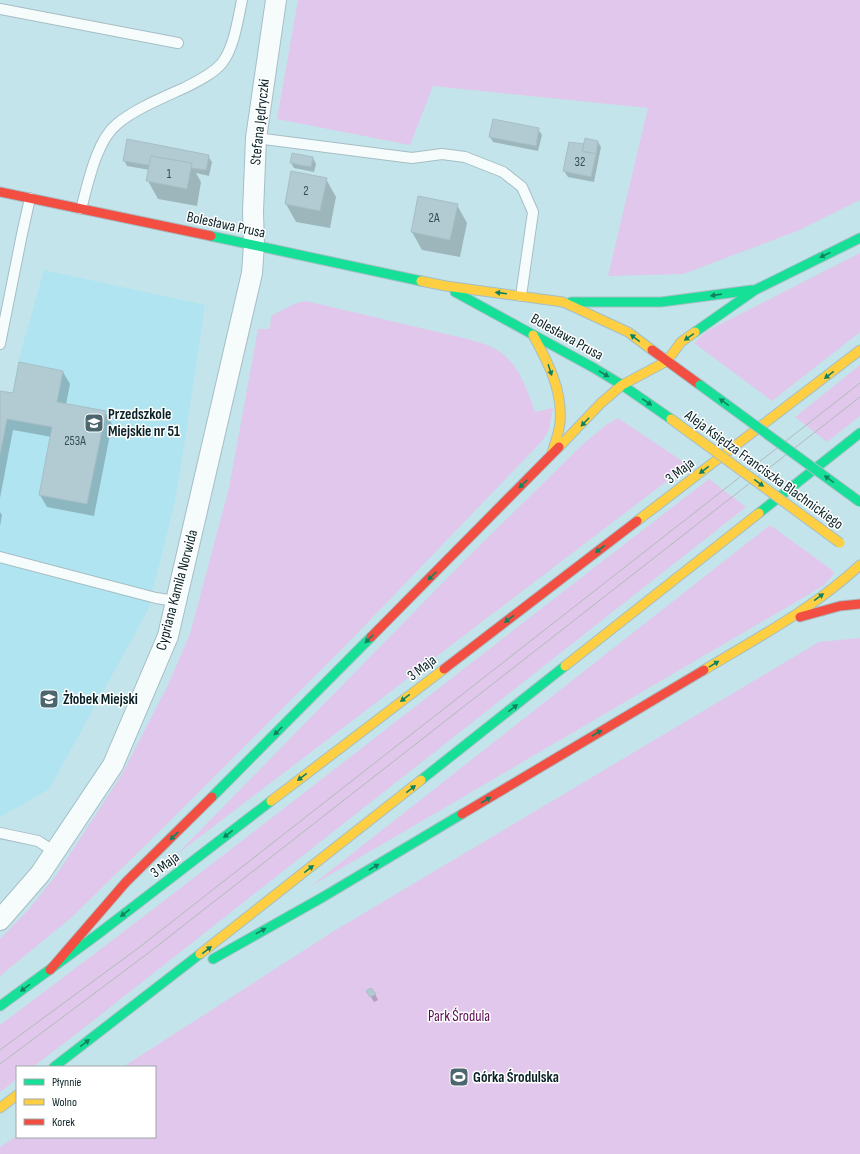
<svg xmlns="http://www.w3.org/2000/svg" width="860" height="1154" font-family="'Sofia Sans Condensed',sans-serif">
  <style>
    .built { fill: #afe4f0 }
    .green { fill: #e1c7eb }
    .shadow { fill: #0003 }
    .building { fill: #b2cad2; stroke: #a7bec6 }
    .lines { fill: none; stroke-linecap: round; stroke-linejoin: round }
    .lane-casing { stroke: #a5bec4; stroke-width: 12 }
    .street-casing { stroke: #a5bec4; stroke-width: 22 }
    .fast-casing { stroke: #a5bec4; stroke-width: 11 }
    .slow-casing { stroke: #a5bec4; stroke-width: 11 }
    .jam-casing { stroke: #a5bec4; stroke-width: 11 }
    .lane { stroke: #f6fbfc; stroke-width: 10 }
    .street { stroke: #f6fbfc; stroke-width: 20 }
    .fast { stroke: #16e098; stroke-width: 9 }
    .slow { stroke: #ffcf43; stroke-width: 9 }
    .jam { stroke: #f24e42; stroke-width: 9 }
    .tram { stroke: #b1babb; stroke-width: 1 }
    .fast-bridge-casing { stroke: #a5bec4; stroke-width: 11; stroke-linecap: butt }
    .slow-bridge-casing { stroke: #a5bec4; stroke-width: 11; stroke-linecap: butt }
    .fast-bridge { stroke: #16e098; stroke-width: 9 }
    .slow-bridge { stroke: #ffcf43; stroke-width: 9 }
    .oneway { fill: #108160 }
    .labels { text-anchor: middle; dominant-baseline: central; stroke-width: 3; stroke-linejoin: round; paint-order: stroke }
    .number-label { font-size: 13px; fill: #364e54 }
    .street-label { font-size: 15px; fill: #0a2227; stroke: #fff }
    .poi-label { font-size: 15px; font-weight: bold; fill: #0a2227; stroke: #fff; text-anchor: start }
    .park-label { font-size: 15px; fill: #5c0954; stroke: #fff }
  </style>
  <rect width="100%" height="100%" fill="#c4e4eb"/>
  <!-- built -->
  <path class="built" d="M44 270 205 305 183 453 174 506 148 610 49 789 0 817V391L12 393 18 362Z"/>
  <!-- green -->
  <path class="green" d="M298 0H860V200L797 231 683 274 608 276 648 108 433 86 410 145 277 119Z
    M860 253V332L772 401 694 343 707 331Z
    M306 301 463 338C471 340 479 342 487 345 517 357 525 384 535 412L553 408 549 430 542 441 348 643 163 828 72 917 0 976V939L29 909 57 874 122 774 167 687 190 634 229 488 258 329H270L271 316 294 304Z
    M860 365V416L827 442 795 417Z
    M618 418 688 465 176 855 464 561 582 445 606 425Z
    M709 479 746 507 80 1031 33 1067H17V1079L0 1092V1025C239 846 472 661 709 479Z
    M770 525 832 570 834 574 823 586 311 886Z
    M860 638V1154H0V1147L17 1136V1137H155V1067H123L334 931 819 642Z"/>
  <!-- shadow -->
  <path class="shadow" d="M538 129 542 135 538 151 493 142 490 137Z
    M127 140 208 156 212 162 209 176 196 173 201 182 197 206 158 199 148 181 150 170 127 166 124 160Z
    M598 142 601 147 594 182 568 177 564 171 585 145Z
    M313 158 316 164 314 172 294 168 291 163Z
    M326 179 336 197 330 228 296 222 286 204Z
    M457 205 467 223 460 257 422 250 412 232Z
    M63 372 70 384 66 404 105 412 112 424 94 516 47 507 40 495 52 437 13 430 0 498V392L14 395Z
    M0 512 2 515 0 526Z
    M368 992 375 994 378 1000 374 1002Z"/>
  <!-- building -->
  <path class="building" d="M493 119 539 128 536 146 489 137Z
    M585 138 598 141 596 154 582 151Z
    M127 139 209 155 206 170 191 168 192 163 151 156 149 165 123 161Z
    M569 142 584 144 582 151 596 154 591 177 563 171Z
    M292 153 313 157 311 167 290 163Z
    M151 156 192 163 187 189 146 181Z
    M291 171 327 178 320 211 285 204Z
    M418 196 458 204 450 240 411 232Z
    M19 362 63 371 57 402 106 411 87 504 39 495 52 427 7 419 0 454V391L13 393Z
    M371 988 376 994 370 997 366 991Z"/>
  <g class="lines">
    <defs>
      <path id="lane" d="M0 9 178 43
        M256 138 412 158 442 154 465 157 503 172 522 187 533 212 521 296
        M81 209C88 184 96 141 117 124 135 109 162 98 184 88 196 82 213 74 222 63 234 48 238 19 242 0
        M0 344 22 234 30 198
        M0 557 156 598 176 601
        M0 833 38 841 55 852"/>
      <path id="street" d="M0 920 40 874 113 765 168 636 252 273 254 245 253 212 256 138 276 0"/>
      <path id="fast" d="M211 236 421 281
        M455 292 594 368 622 385 671 419
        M571 302H661L752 290
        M695 332 755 290 860 238
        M759 513 860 433
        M421 780 565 666
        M212 797 371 637
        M213 959 323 897 462 814
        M0 1006 98 934 271 801
        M54 1067 200 954"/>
      <path id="slow" d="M421 281 446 286 563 302 628 332 652 350
        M533 335C548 362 563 391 560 423 559 433 555 443 552 453
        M559 447 601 403 622 385 667 361 681 342 695 332
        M637 521 860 350
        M565 666 759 513
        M704 670C757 638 814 608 860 565
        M271 801 444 669
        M200 954 421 780
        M0 1108 17 1095"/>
      <path id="jam" d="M0 192 211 236
        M652 350 700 385
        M800 617 840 606 860 604
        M371 637 559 447
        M444 669 637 521
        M462 814 704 670
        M50 970 126 882 212 797"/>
    </defs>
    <!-- lane casing -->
    <use href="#lane" class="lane-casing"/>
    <!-- street casing -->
    <use href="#street" class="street-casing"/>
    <!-- fast casing -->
    <use href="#fast" class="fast-casing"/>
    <!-- slow casing -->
    <use href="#slow" class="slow-casing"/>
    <!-- jam casing -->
    <use href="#jam" class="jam-casing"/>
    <!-- lane -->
    <use href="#lane" class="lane"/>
    <!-- street -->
    <use href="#street" class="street"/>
    <!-- fast -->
    <use href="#fast" class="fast"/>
    <!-- slow -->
    <use href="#slow" class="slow"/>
    <!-- jam -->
    <use href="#jam" class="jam"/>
    <!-- tram -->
    <path class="tram" d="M0 1050 141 946 860 383
      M0 1064 147 954 860 397"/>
    <defs>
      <path id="fast-bridge" d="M700 385 860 502"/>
      <path id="slow-bridge" d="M671 419 840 543"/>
    </defs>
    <!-- fast-bridge casing -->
    <use href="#fast-bridge" class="fast-bridge-casing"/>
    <!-- slow-bridge casing -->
    <use href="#slow-bridge" class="slow-bridge-casing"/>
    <!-- fast-bridge -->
    <use href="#fast-bridge" class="fast-bridge"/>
    <!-- slow-bridge -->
    <use href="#slow-bridge" class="slow-bridge"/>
  </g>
  <!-- one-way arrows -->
  <defs><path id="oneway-solid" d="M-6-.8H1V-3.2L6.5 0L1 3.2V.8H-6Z"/></defs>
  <g class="oneway">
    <use href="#oneway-solid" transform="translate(825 255) rotate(154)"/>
    <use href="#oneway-solid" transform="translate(501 293) rotate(-173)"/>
    <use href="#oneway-solid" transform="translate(716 295) rotate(172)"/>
    <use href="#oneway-solid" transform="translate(689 337) rotate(145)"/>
    <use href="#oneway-solid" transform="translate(635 338) rotate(-143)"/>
    <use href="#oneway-solid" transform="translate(550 370) rotate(72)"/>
    <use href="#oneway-solid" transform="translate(604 374) rotate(31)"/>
    <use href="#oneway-solid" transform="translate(829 375) rotate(142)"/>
    <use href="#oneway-solid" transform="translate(647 402) rotate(35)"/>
    <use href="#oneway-solid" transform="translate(724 402) rotate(-144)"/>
    <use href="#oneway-solid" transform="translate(585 422) rotate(134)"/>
    <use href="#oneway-solid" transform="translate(704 470) rotate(143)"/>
    <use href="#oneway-solid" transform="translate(829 479) rotate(-144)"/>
    <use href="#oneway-solid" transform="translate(759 483) rotate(36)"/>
    <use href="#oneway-solid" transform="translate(523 484) rotate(135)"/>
    <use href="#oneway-solid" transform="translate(600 549) rotate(143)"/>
    <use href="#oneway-solid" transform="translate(432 576) rotate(135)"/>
    <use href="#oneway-solid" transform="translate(819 597) rotate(-36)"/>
    <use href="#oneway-solid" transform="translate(509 619) rotate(143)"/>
    <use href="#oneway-solid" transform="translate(369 639) rotate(135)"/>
    <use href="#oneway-solid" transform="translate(714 664) rotate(-31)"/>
    <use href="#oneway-solid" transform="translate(405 698) rotate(143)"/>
    <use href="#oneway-solid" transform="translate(513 708) rotate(-38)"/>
    <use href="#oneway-solid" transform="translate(278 731) rotate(135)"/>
    <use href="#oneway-solid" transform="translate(597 733) rotate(-31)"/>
    <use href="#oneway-solid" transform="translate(302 777) rotate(143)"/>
    <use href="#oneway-solid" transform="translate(411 789) rotate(-38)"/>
    <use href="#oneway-solid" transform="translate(486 800) rotate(-31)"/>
    <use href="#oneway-solid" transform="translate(228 834) rotate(142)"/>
    <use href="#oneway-solid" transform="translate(174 836) rotate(136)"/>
    <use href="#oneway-solid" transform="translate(374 867) rotate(-31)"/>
    <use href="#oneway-solid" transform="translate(309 869) rotate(-38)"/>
    <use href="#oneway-solid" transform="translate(125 913) rotate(143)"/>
    <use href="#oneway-solid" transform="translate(261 931) rotate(-29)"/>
    <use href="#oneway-solid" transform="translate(207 950) rotate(-38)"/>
    <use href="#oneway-solid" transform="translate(25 988) rotate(144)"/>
    <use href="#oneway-solid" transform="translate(85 1043) rotate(-37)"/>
  </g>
  <!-- icons -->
  <defs>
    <symbol id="school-square" viewBox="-11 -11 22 22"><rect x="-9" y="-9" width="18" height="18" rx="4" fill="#4b666c" stroke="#fff"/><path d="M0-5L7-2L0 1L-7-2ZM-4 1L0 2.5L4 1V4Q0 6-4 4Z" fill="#fff"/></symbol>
    <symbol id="stadium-square" viewBox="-11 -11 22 22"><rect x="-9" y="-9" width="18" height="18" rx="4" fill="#4b666c" stroke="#fff"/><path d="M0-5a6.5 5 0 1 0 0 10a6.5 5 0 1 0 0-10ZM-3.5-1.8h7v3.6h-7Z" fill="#fff"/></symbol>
  </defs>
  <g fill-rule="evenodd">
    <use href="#school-square" x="83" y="412" width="22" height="22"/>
    <use href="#school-square" x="38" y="688" width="22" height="22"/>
    <use href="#stadium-square" x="448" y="1066" width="22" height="22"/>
  </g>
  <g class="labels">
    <!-- number labels -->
    <g class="number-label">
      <text x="580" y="162">32</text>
      <text x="169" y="174">1</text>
      <text x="306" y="191">2</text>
      <text x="434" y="218">2A</text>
      <text x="75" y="441">253A</text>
    </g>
    <!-- street labels -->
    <g class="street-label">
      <text transform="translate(260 122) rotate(-84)">Stefana Jędryczki</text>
      <text transform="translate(226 225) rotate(12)">Bolesława Prusa</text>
      <text transform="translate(567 337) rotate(29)">Bolesława Prusa</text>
      <text transform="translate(764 470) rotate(36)">Aleja Księdza Franciszka Blachnickiego</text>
      <text transform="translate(680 471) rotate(-37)">3 Maja</text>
      <text transform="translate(177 590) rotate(-75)">Cypriana Kamila Norwida</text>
      <text transform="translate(422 668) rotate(-37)">3 Maja</text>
      <text transform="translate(165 865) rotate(-37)">3 Maja</text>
    </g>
    <!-- poi labels -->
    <g class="poi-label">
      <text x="108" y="414">Przedszkole<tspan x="108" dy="17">Miejskie nr 51</tspan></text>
      <text x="63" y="699">Żłobek Miejski</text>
      <text x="473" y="1077">Górka Środulska</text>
    </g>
    <!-- park labels -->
    <g class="park-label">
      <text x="459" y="1016">Park Środula</text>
    </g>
  </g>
  <!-- legend -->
  <rect x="16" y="1066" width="140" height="72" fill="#ffffff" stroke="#9da7a9"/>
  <rect x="24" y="1079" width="20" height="6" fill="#16e098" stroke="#9da7a9"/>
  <text x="52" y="1086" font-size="12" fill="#0a2227">Płynnie</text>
  <rect x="24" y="1099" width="20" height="6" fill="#ffcf43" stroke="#9da7a9"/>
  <text x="52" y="1106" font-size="12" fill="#0a2227">Wolno</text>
  <rect x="24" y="1119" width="20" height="6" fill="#f24e42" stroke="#9da7a9"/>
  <text x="52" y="1126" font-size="12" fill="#0a2227">Korek</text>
</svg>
